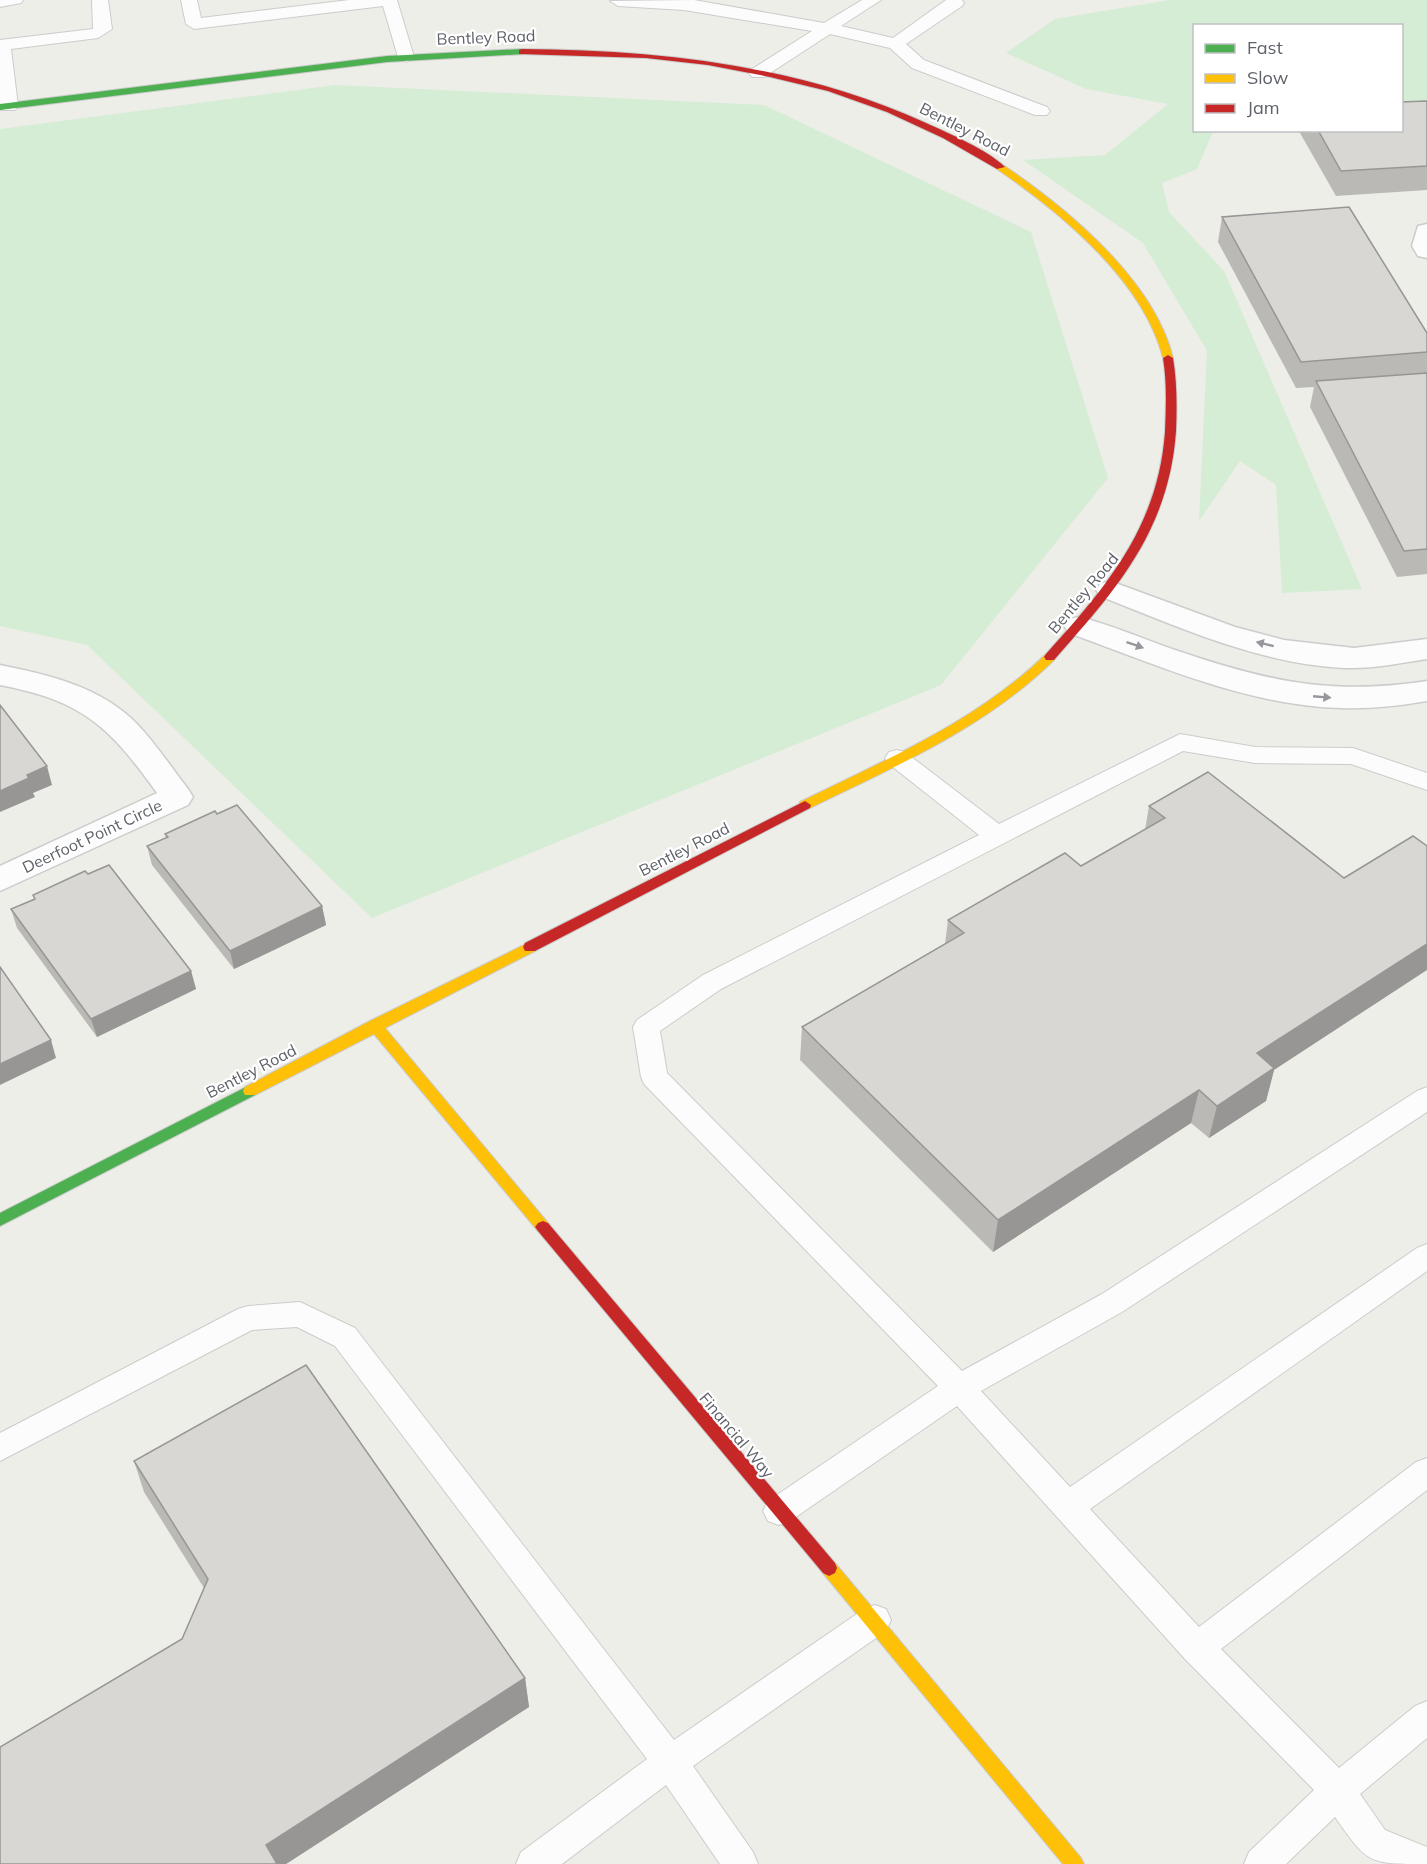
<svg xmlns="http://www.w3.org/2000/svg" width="1427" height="1864" font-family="Mulish,sans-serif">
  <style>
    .green { fill: #d5ecd5 }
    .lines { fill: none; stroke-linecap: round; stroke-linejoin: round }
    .lane-casing { stroke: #cbcccb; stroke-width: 2 }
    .street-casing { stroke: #cbcccb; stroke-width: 3 }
    .fast-casing { stroke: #cacbcb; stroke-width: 2 }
    .slow-casing { stroke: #cacbcb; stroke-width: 2 }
    .jam-casing { stroke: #cacbcb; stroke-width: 2 }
    .lane { fill: #fcfcfc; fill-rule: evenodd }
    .street { fill: #fcfcfc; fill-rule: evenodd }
    .fast { fill: #4caf50; fill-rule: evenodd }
    .slow { fill: #ffc107; fill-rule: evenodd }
    .jam { fill: #c62828; fill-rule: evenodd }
    .wall { fill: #bab9b6 }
    .shaded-wall { fill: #979694 }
    .building { fill: #d8d7d4; stroke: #979694; stroke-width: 1.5 }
    .oneway { fill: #95979c }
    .labels { text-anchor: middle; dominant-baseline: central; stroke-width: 4.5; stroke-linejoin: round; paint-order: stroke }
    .street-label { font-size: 16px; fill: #5d6168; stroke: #fff }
  </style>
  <rect width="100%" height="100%" fill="#eeeee9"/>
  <!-- green -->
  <path class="green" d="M1170 0H1427V104L1413 101 1402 103V26H1194V130L1220 131 1213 132 1197 169 1162 183 1169 212 1224 271 1362 589 1282 593 1276 485 1240 461 1199 521 1207 351 1143 243 1023 160 1105 155 1168 104 1086 89 1006 53 1055 19Z
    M335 85 764 105 1031 232 1108 478 941 685 372 918 87 645 0 626V129Z"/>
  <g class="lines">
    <defs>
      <path id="lane" d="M0 0H23L21 3 0 7Z
        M92 0H108L112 29 98 38 11 49 18 106 15 110H3L0 103V40L93 29Z
        M181 0H197L201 18 349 0H397L414 57 406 62 398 57 383 6 194 29 186 24Z
        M694 0 824 23 862 0H881L841 26 893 38 946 0H962L964 3 962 6 906 44 924 60 1047 107 1050 111 1047 115H1035L912 68 890 48 830 34 764 77H752L749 73 752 69 812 31 684 10 618 6 610 1Z
        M1180 734 1255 747 1353 748 1427 773V790L1351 764 1255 763 1183 751 721 989 660 1031 667 1073 962 1371 1102 1294 1417 1091 1427 1087V1112L1122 1312 981 1391 1070 1487 1417 1248 1427 1244V1271L1090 1509 1199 1627 1416 1462 1427 1458V1490L1221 1649 1339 1768 1415 1706 1427 1701V1738L1360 1794 1385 1830 1427 1847V1864C1368 1864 1368 1864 1335 1817L1286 1864H1244L1249 1852 1314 1790 1185 1659 957 1406 790 1521 779 1525 768 1521 763 1511 768 1501 938 1386 644 1084 641 1077 633 1027 637 1020 703 975 979 835 889 764 885 758 889 752 897 750 905 752 999 824Z
        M300 1302 355 1328 674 1740 864 1609 875 1605 886 1609 891 1620 886 1631 693 1766 753 1852 758 1864H720L666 1785 562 1864H516L521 1852 647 1759 335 1346 297 1327 252 1330 0 1461V1433L238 1309 248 1306Z"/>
      <path id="street" d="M1427 224V258L1418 256 1412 246 1418 226Z
        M1110 581 1235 627 1284 640 1354 648 1427 639V659C1400 663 1373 669 1345 668 1260 664 1178 627 1100 596L1096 590 1100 584Z
        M1079 617C1112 625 1143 639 1175 650 1266 681 1331 696 1427 681V701C1398 706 1370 709 1341 708 1248 706 1155 664 1069 633L1064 626 1069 619Z
        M0 665C50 675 101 687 137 724 156 744 171 767 188 789L193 797 188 805 0 891V866L157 793C109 726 83 701 0 685Z"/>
      <path id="fast" d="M522 49 525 50V54L387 62 0 110V104L387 56Z
        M250 1085 255 1087 257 1091 255 1095 0 1226V1213Z"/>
      <path id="slow" d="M997 165H1003C1067 208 1154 280 1173 358L1172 360H1164L1163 358C1144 281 1060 212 997 169Z
        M1050 653 1056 657 1054 660C985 728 896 766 810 808H800L799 805 800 802C887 759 976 722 1046 654Z
        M530 942 537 947 535 951 385 1028 548 1223 551 1227 548 1231 543 1233 538 1231 374 1034 255 1095H245L243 1091 245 1087 370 1021Z
        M829 1560 835 1563 1081 1858 1084 1864H1063L823 1573 821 1568 823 1563Z"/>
      <path id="jam" d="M522 49C661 50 798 65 926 123 948 133 988 150 1005 167L997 169 943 138 887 112 828 91 770 77 708 65 646 58 519 54V50Z
        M1168 355 1173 358C1177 382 1177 407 1176 431 1169 530 1117 589 1054 660H1046L1044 657 1046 654C1107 586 1158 527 1165 432 1166 407 1167 382 1163 358Z
        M805 801 811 805 810 808 535 951H525L523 947 525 943Z
        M543 1221 548 1223 835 1563 837 1568 835 1573 829 1576 823 1573 538 1231 535 1227 538 1223Z"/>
    </defs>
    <!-- lane casing -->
    <use href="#lane" class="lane-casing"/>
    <!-- street casing -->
    <use href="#street" class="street-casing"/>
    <!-- fast casing -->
    <use href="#fast" class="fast-casing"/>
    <!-- slow casing -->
    <use href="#slow" class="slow-casing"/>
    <!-- jam casing -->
    <use href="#jam" class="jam-casing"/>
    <!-- lane -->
    <use href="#lane" class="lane"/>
    <!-- street -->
    <use href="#street" class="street"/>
    <!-- fast -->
    <use href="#fast" class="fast"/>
    <!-- slow -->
    <use href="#slow" class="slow"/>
    <!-- jam -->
    <use href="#jam" class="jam"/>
  </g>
  <!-- wall -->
  <path class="wall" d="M1427 101V190L1336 196 1300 133V130H1401Z
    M1222 217 1427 333V574L1397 577 1310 407 1314 387 1296 388 1218 242Z
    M1208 772 1274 1070 1266 1101 1209 1138 1191 1123 993 1252 800 1060 802 1027 945 944 948 920 1081 866 1145 830 1149 806Z
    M217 814 322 906 326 925 234 969 152 865 147 846 166 838 165 834Z
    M88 874 191 971 196 989 97 1037 17 928 11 909 34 899 33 895Z
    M134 1461 525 1678 529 1707 286 1864H0L182 1639 204 1588 144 1492Z"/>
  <!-- shaded-wall -->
  <path class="shaded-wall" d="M47 766 52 785 33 793 35 797 0 812V791L27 775Z
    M322 906 326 925 234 969 230 951Z
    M1427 944V970L1274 1070 1266 1101 1209 1138 1217 1106 1257 1053Z
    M191 971 196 989 97 1037 91 1019Z
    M51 1040 56 1058 0 1085V1064Z
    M1199 1090 1191 1123 993 1252 998 1220Z
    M525 1678 529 1707 286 1864H272L266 1845Z"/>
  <!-- building -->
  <path class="building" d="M1427 101V166L1341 171 1318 130H1401V102Z
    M1349 207 1427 333V352L1301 362 1222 217Z
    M1427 373V549L1404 551 1316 381Z
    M0 705 47 766 27 775 29 778 0 791Z
    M1208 772 1344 878 1413 836 1427 846V944L1257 1053 1274 1068 1217 1106 1199 1090 998 1220 802 1027 964 933 948 920 1065 853 1081 866 1165 818 1149 806Z
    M237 805 322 906 230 951 147 846 168 837 165 834 215 811 217 814Z
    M109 865 191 971 91 1019 11 909 35 899 33 895 85 871 88 874Z
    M0 967 51 1040 0 1064Z
    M306 1365 525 1678 266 1845 277 1864H0V1747L182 1639 208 1579 134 1461Z"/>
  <!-- one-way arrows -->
  <defs><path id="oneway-solid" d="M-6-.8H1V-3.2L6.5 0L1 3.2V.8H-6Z" transform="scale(1.5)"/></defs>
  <g class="oneway">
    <use href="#oneway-solid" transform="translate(1265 644) rotate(-166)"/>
    <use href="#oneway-solid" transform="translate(1135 645) rotate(19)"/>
    <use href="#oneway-solid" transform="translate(1322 697) rotate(5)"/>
  </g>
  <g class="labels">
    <!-- street labels -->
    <g class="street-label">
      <text transform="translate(486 37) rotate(-2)">Bentley Road</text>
      <text transform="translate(965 129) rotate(27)">Bentley Road</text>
      <text transform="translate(1083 593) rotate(-50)">Bentley Road</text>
      <text transform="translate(92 836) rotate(-25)">Deerfoot Point Circle</text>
      <text transform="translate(684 849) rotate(-27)">Bentley Road</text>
      <text transform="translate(251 1071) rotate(-27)">Bentley Road</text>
      <text transform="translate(737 1435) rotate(50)">Financial Way</text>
    </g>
  </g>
  <!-- legend -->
  <rect x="1193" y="24" width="210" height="108" fill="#ffffff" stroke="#bec0c3" stroke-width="1.5"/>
  <rect x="1205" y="44" width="30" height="9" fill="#4caf50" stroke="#bec0c3" stroke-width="1.5"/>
  <text x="1247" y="54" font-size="18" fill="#5d6168">Fast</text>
  <rect x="1205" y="74" width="30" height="9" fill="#ffc107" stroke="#bec0c3" stroke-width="1.5"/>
  <text x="1247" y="84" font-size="18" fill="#5d6168">Slow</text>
  <rect x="1205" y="104" width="30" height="9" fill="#c62828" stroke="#bec0c3" stroke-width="1.5"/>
  <text x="1247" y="114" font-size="18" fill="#5d6168">Jam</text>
</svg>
